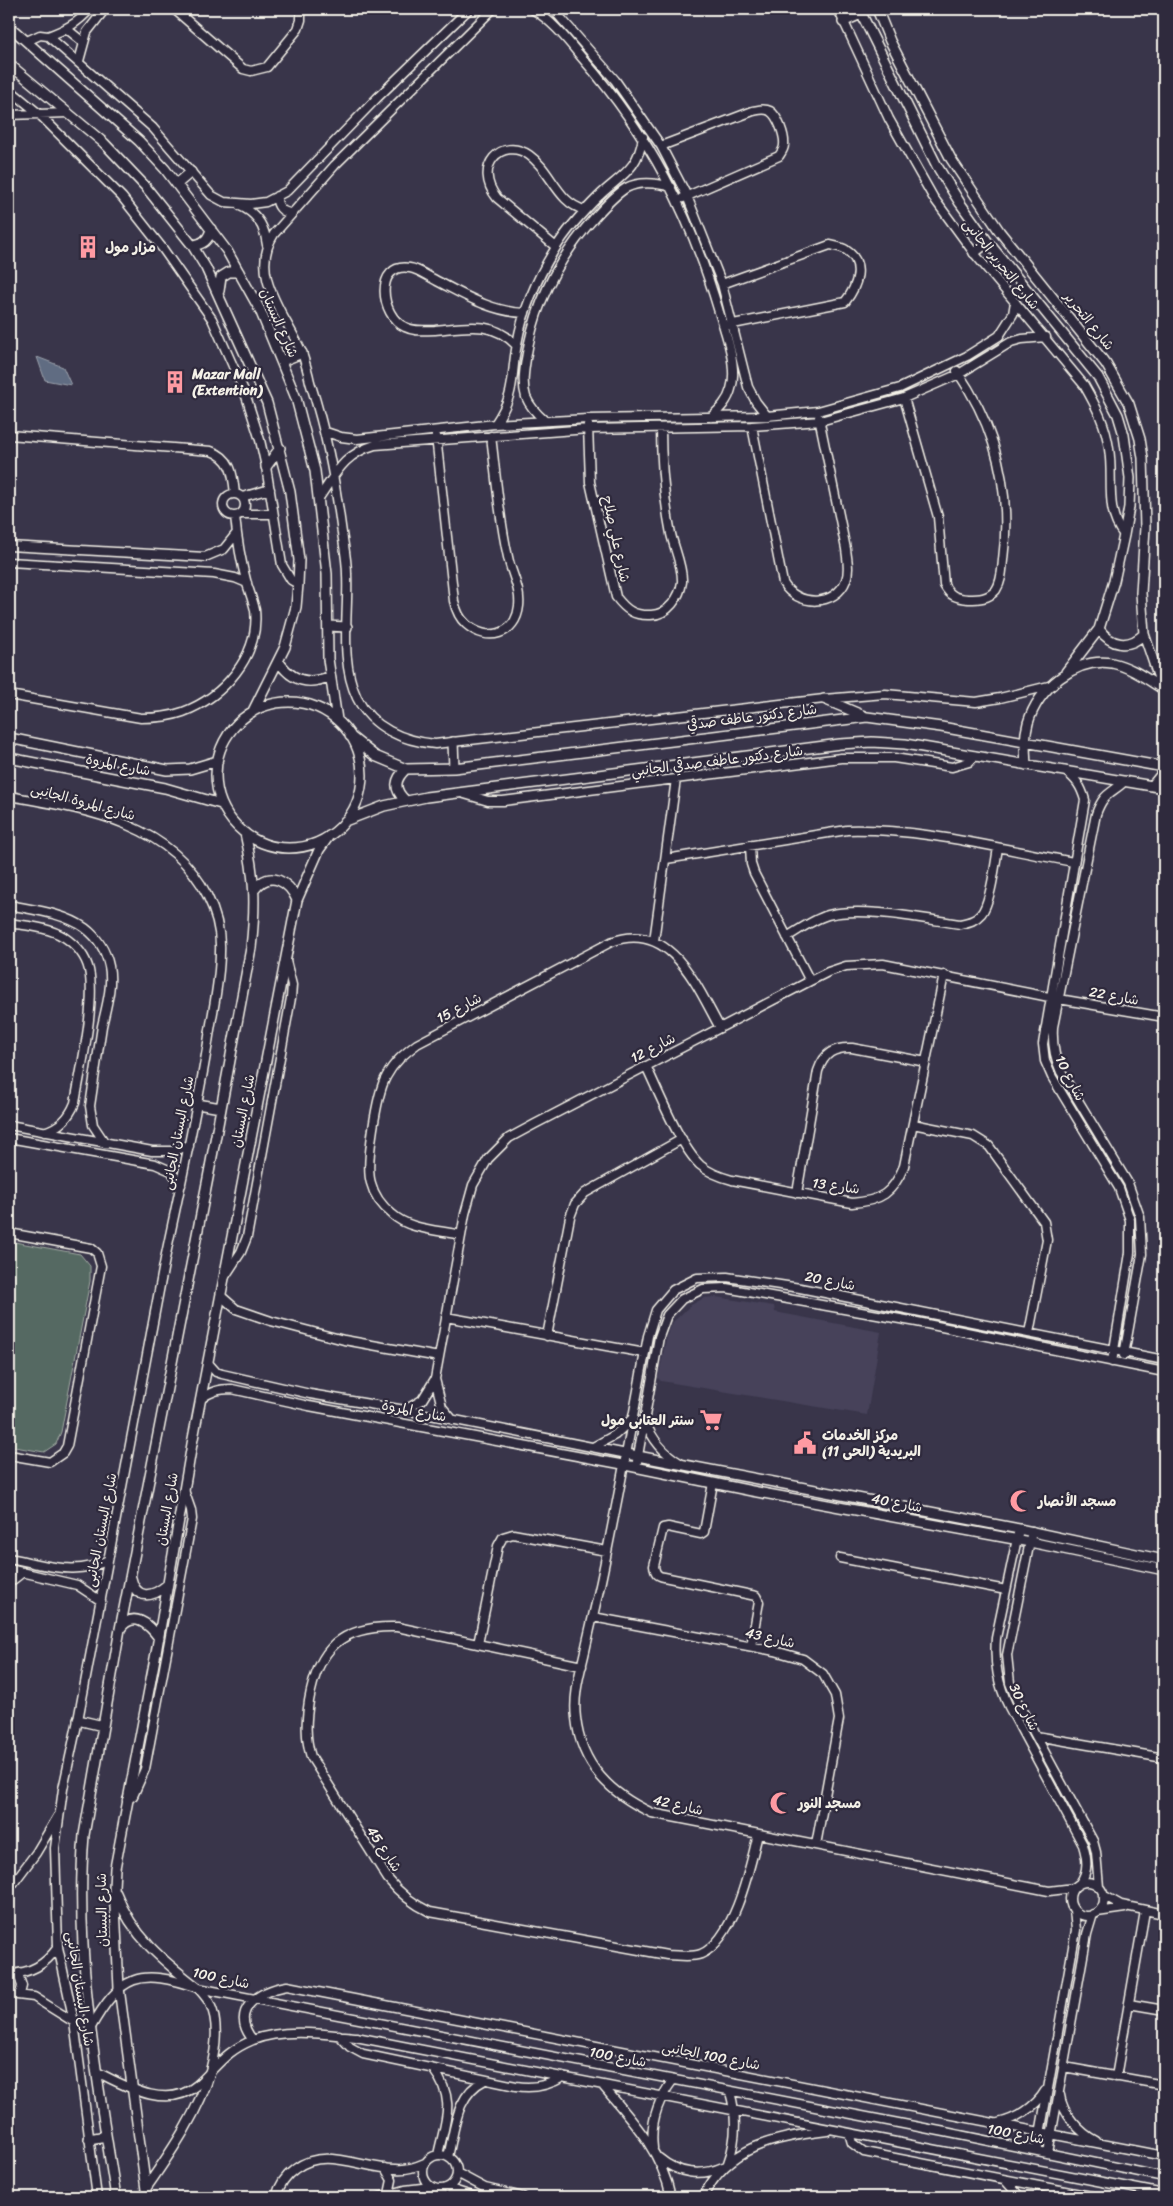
<svg xmlns="http://www.w3.org/2000/svg" width="1173" height="2206" font-family="Sriracha,'Playpen Sans Arabic',sans-serif">
  <style>
    .built { fill: #46425a }
    .green { fill: #556962; stroke: #a4ada5 }
    .water { fill: #606c82; stroke: #9ba1ab }
    .lines { fill: none; stroke-linecap: round; stroke-linejoin: round }
    .minor-casing { stroke: #f4f1e8; stroke-width: 11 }
    .tertiary-casing { stroke: #f4f1e8; stroke-width: 12 }
    .minor { stroke: #2f2a3d; stroke-width: 8 }
    .tertiary { stroke: #2f2a3d; stroke-width: 9 }
    .labels { text-anchor: middle; dominant-baseline: central; stroke-width: 4.5; stroke-linejoin: round; paint-order: stroke }
    .poi-label { font-size: 14px; font-weight: bold; fill: #f4f1e8; stroke: #2f2a3d; text-anchor: start }
    .street-label { font-size: 14px; fill: #f4f1e8; stroke: #2f2a3d }
  </style>
  <rect width="100%" height="100%" fill="#39354a"/>
  <filter id="ink" filterUnits="userSpaceOnUse"><feTurbulence type="fractalNoise" baseFrequency=".02" numOctaves="2"/><feDisplacementMap in="SourceGraphic" scale="10" xChannelSelector="R" yChannelSelector="G"/><feConvolveMatrix kernelMatrix="1 2 1 2 8 2 1 2 1" color-interpolation-filters="sRGB"/></filter>
  <g filter="url(#ink)">
    <!-- built -->
    <path class="built" d="M716 1297 774 1306 775 1312 881 1332 867 1415 661 1381 658 1378 667 1336 673 1322 691 1305 704 1298Z"/>
    <!-- green -->
    <path class="green" d="M9 1241 80 1254 90 1266V1281L61 1432 56 1444 44 1452 9 1446Z"/>
    <!-- water -->
    <path class="water" d="M37 357 63 367 71 385 45 380Z"/>
    <g class="lines">
      <defs>
        <path id="minor" d="M174 9 243 69 251 71 267 67 298 29 301 20V9
          M493 9 335 165 274 234C248 275 286 315 302 353 305 362 308 372 310 382 326 432 334 474 341 526 343 542 347 558 347 574 349 614 339 660 357 698 372 728 403 741 435 744L824 699 885 694 976 702 1000 698 1053 685
          M532 9C553 21 568 41 583 59 650 136 690 214 719 312 726 333 738 368 731 389 728 401 720 409 711 417
          M553 9 615 80 661 146 687 196 722 284 748 387 756 402 767 416
          M838 9 889 119 933 197 974 253 1084 385C1096 406 1106 425 1109 449 1114 478 1104 511 1124 535
          M67 29 83 42
          M48 36C65 30 78 23 90 9
          M27 41 40 35 48 36 153 128 211 195 224 202 251 204 266 202 287 191 377 98 469 9
          M79 61 87 32 105 9
          M9 89 38 113 122 197 163 249 212 319 245 393 260 440 266 467 282 565 291 580 298 584
          M9 115 68 113
          M661 146 753 111C759 110 764 108 770 111 778 116 785 136 784 145 784 149 781 153 779 156L683 198
          M277 196C276 206 282 213 292 213
          M240 206C257 213 265 227 267 245
          M556 247 497 198C472 167 502 136 529 155 552 171 557 203 585 210
          M722 284 830 245C835 246 842 247 846 250 866 263 857 287 845 302L728 325
          M516 345C492 320 466 327 435 330 424 330 415 332 405 327 380 316 374 262 410 268 418 269 429 277 437 281 466 296 492 312 525 313
          M904 398 938 517 944 585C950 596 956 598 968 599 979 599 988 599 996 590 1002 581 1002 570 1003 560 1008 521 1005 481 993 443 985 418 972 393 957 371
          M545 421C537 414 530 407 526 397 522 384 524 372 526 359 534 305 559 257 595 217 604 207 615 195 626 188 640 181 657 183 671 187
          M495 424C517 391 510 379 517 344 523 310 537 278 555 249 567 229 583 212 599 196 621 175 638 170 643 137
          M588 425 590 482 616 597C626 610 634 616 651 615 668 615 680 597 682 582 683 567 674 548 671 534 664 498 661 464 661 428
          M752 426 783 583C797 607 836 607 846 580 850 570 847 559 846 549L819 418
          M326 432 341 437 357 439 495 424 588 419 767 416 818 411 900 388 967 356 999 336 1013 314 1015 302
          M9 435 211 451C232 458 233 475 235 494
          M436 436 454 601C456 610 459 618 466 624 487 643 516 635 519 606 521 589 511 573 508 557 499 518 496 476 491 436
          M223 505a11 11 0 1 1 22 0a11 11 0 1 1-22 0Z
          M242 497 270 489
          M319 498C336 473 344 454 375 445L588 429 752 426 820 421 904 398 959 374 1011 342 1022 339 1046 337
          M241 514H273
          M9 546 205 557 224 549 236 534
          M9 562 214 574 235 578 247 583
          M9 695 141 718C155 718 169 717 183 712 223 697 260 656 255 610 253 601 250 593 247 584 241 562 237 538 235 516
          M1065 771C1076 779 1081 786 1085 800L1043 1044 1045 1061 1052 1077 1119 1188 1130 1220V1253L1112 1362
          M461 793 488 801H503L841 758H894L952 767 969 762 975 756
          M9 796C82 809 170 821 207 895 216 913 221 933 220 952 220 983 212 1013 208 1043 196 1116 180 1187 165 1259 135 1412 107 1566 78 1720L63 1789 55 1848 58 1947 74 2022 97 2197
          M750 845 751 864 754 873 810 981
          M666 859 847 830C923 828 1000 849 1074 862
          M9 905C34 910 64 913 85 928 97 937 106 951 109 966 113 985 106 1008 102 1026 98 1053 94 1079 90 1106L93 1125 105 1143
          M9 923C27 926 48 927 64 937 76 945 86 957 89 970 96 1003 81 1068 75 1103 69 1118 60 1127 44 1132
          M787 937C800 929 814 919 828 915 862 906 924 919 960 924 969 922 975 921 981 914 991 903 995 864 998 848
          M654 941 676 779
          M646 1066C659 1093 680 1146 700 1165 709 1173 721 1177 732 1180L852 1203C881 1201 893 1193 904 1166L944 975
          M913 1124 973 1136 989 1146 1044 1222 1047 1240 1029 1333
          M9 1125 152 1151H173L189 1146
          M9 1138 155 1164 171 1171 181 1185
          M797 1193 818 1071C824 1053 834 1047 852 1048L926 1062
          M9 1233 91 1248 97 1253 101 1266 67 1446 63 1453 50 1462 9 1455
          M461 1235C439 1230 409 1230 392 1214 382 1206 374 1195 371 1183 365 1165 377 1093 386 1077 394 1062 404 1054 417 1044L611 942C671 919 697 987 720 1028
          M224 1278 241 1252 247 1237 291 998 292 985 286 961
          M221 1296 236 1309 271 1321 344 1340 439 1357
          M446 1317 645 1353
          M547 1336 570 1217 575 1204 585 1193 682 1139
          M1124 1355 1142 1254 1140 1217 1128 1183 1061 1072C1054 1057 1052 1044 1053 1027L1096 814C1104 792 1110 795 1125 781
          M208 1363 216 1372 222 1374 310 1394 405 1410 627 1454
          M435 1379 442 1407 453 1420
          M201 1399C211 1391 219 1389 232 1389L309 1406 625 1465
          M405 1410 422 1400 435 1379 465 1214 473 1185 488 1159 509 1138 535 1124 810 981 828 972 846 966 883 964 1059 999 1164 1017
          M645 1421C652 1439 662 1452 680 1463
          M593 1447 615 1435 633 1418
          M636 1467 659 1337 667 1315 682 1299 703 1289 726 1288 917 1322 1164 1372
          M713 1483 704 1532 701 1534 668 1527 663 1528 654 1566C655 1573 657 1576 664 1577L756 1596 759 1602 751 1646
          M1019 1529 996 1638C994 1664 998 1684 1009 1707L1083 1845C1087 1858 1089 1871 1080 1883
          M1032 1531 1007 1655 1010 1683 1018 1703 1093 1841 1096 1852 1099 1887
          M9 1558C42 1564 76 1577 108 1560
          M840 1558 1006 1590
          M9 1569 77 1585 101 1601
          M9 1583 23 1572
          M593 1617 775 1651 803 1659 823 1674 835 1695 839 1719 816 1845
          M478 1644 498 1546 503 1537 513 1534 607 1551
          M582 1666 397 1627C342 1625 318 1648 309 1701 306 1721 305 1737 311 1757L388 1879C401 1895 413 1904 430 1912L667 1955C678 1955 690 1958 701 1954 735 1939 750 1867 758 1834
          M1036 1736 1164 1758
          M127 1800 133 1796 145 1769 192 1519 191 1510 184 1490
          M1070 1899a17 17 0 1 1 34 0a17 17 0 1 1-34 0Z
          M1074 1888 1049 1891 652 1813C611 1794 581 1766 576 1718 573 1695 580 1673 585 1651 590 1628 596 1604 601 1581 618 1500 633 1418 648 1336L656 1310 673 1290 697 1278 727 1277 800 1288 1164 1360
          M9 1889 36 1853 58 1816
          M1103 1895 1121 1905 1164 1914
          M1097 1912 1125 1908
          M9 1974C31 1973 45 1965 58 1947
          M18 1974 22 1986 20 1994
          M198 1988C202 1993 207 1998 210 2004 219 2022 216 2048 211 2067
          M9 1994 34 1997 74 2022
          M1129 2004 1164 2010
          M90 2029C121 1974 139 1968 198 1988L945 2132 1164 2177
          M339 2035 350 2047 363 2054 516 2086C534 2089 548 2086 563 2077
          M253 2040C228 2010 259 1991 287 1986L1164 2156
          M1064 2067 1164 2085
          M433 2069C457 2100 445 2121 438 2155
          M97 2072C125 2086 167 2111 197 2085 218 2066 224 2052 253 2040 285 2028 324 2034 356 2037L1164 2194
          M1116 2077 1145 1911
          M602 2085C632 2120 661 2150 671 2197
          M1060 2095C1062 2113 1080 2133 1096 2141
          M998 2123C1016 2119 1036 2107 1045 2091
          M849 2133 852 2143 864 2152 1096 2197
          M653 2148C650 2123 657 2101 673 2080
          M1037 2151 1076 1930 1074 1910
          M1048 2153 1087 1934 1093 1914
          M423 2172a17 17 0 1 1 34 0a17 17 0 1 1-34 0Z
          M448 2157C455 2128 456 2094 485 2080
          M659 2158C678 2174 701 2177 723 2167
          M728 2163C737 2139 737 2116 730 2092
          M385 2168 392 2180 389 2194
          M457 2173 485 2188 523 2197
          M1005 2180 1020 2197
          M447 2188 475 2197
          M276 2197C279 2186 285 2176 295 2169 325 2146 362 2169 396 2169 406 2170 416 2167 425 2163
          M380 2197 405 2190 430 2187
          M703 2197C728 2146 775 2137 827 2131"/>
        <path id="tertiary" d="M859 9 937 166 960 203 988 242 1098 377 1118 415 1124 435 1130 478 1129 507 1124 535 1114 581 1099 629 1066 672
          M877 9 890 41 951 159 1000 232 1106 364 1129 404 1140 439 1143 458 1145 527 1141 593 1144 634 1164 693
          M843 22 861 14
          M9 26 139 141 165 169 227 251 260 310 296 398 315 471 327 574 328 659 337 720
          M9 64 104 143 145 186 192 245 206 268 267 403 290 492 299 560 298 584 296 607 285 647 253 711
          M177 184 191 172
          M192 245C203 245 209 239 211 229
          M974 253 988 242
          M219 291 221 277 229 272H239
          M282 361 302 353
          M266 467 280 448
          M328 626 347 627
          M1099 629C1111 646 1129 649 1144 634
          M279 662C292 681 309 686 330 676
          M824 699 864 716
          M216 775a73 73 0 1 1 146 0a73 73 0 1 1-146 0Z
          M350 736 375 756 406 769 454 768 867 717 941 727 1164 767
          M9 738 167 770 190 769 217 761
          M453 742 454 768
          M9 758 165 788 221 804
          M1026 765C1025 750 1024 737 1028 723 1038 689 1075 657 1112 663 1131 667 1147 679 1163 689
          M1152 786 1164 771
          M405 800C393 789 395 779 406 769
          M345 821 384 806 426 797 840 744 872 742 905 744 1164 788
          M255 889C270 869 289 882 297 900
          M197 1104 221 1108
          M627 1454 1019 1529 1164 1560
          M625 1465 752 1491 1030 1542 1164 1570
          M131 1578C136 1601 153 1597 167 1585
          M120 1629C133 1610 149 1624 159 1638
          M78 1720 103 1726
          M116 1893C132 1936 163 1961 198 1988
          M89 2139 106 2136
          M146 2188C171 2152 199 2112 211 2069
          M116 2197C97 2077 74 1956 84 1835L120 1629 208 1178 251 948C256 903 255 878 245 833
          M147 2197 119 1988 114 1887 115 1868 156 1653 192 1444 297 900 319 850 329 836"/>
      </defs>
      <!-- minor casing -->
      <use href="#minor" class="minor-casing"/>
      <!-- tertiary casing -->
      <use href="#tertiary" class="tertiary-casing"/>
      <!-- minor -->
      <use href="#minor" class="minor"/>
      <!-- tertiary -->
      <use href="#tertiary" class="tertiary"/>
    </g>
  </g>
  <!-- icons -->
  <defs>
    <symbol id="building-bare" viewBox="-9 -9 18 18"><path d="M-4-6H4V6H1V3H-1V6H-4ZM-2.5-4.3h1.7v1.8h-1.7ZM.8-4.3h1.7v1.8H.8ZM-2.5-1h1.7V.8h-1.7ZM.8-1h1.7V.8H.8Z" fill="#ff9aa2" stroke="#2f2a3d" stroke-width="2.5" paint-order="stroke"/></symbol>
    <symbol id="supermarket-bare" viewBox="-9 -9 18 18"><path d="M-6-5.5h2.5l.6 2H6L4.5 2H-2.5L-4.4-4H-6ZM-1.5 3.2a1.3 1.3 0 1 0 .1 0ZM3 3.2a1.3 1.3 0 1 0 .1 0Z" fill="#ff9aa2" stroke="#2f2a3d" stroke-width="2.5" paint-order="stroke"/></symbol>
    <symbol id="civic-bare" viewBox="-9 -9 18 18"><path d="M-.6-6.5H3V-4.5H.6V-3L4-1V1h2V6H-6V1h2V-1L-.6-3ZM-1.2 2.5V6h2.4V2.5Z" fill="#ff9aa2" stroke="#2f2a3d" stroke-width="2.5" paint-order="stroke"/></symbol>
    <symbol id="mosque-bare" viewBox="-9 -9 18 18"><path d="M3.5-4.9A6 6 0 1 0 3.5 4.9A5 5 0 1 1 3.5-4.9Z" fill="#ff9aa2" stroke="#2f2a3d" stroke-width="2.5" paint-order="stroke"/></symbol>
  </defs>
  <g fill-rule="evenodd">
    <use href="#building-bare" x="72" y="231" width="32" height="32"/>
    <use href="#building-bare" x="159" y="366" width="32" height="32"/>
    <use href="#supermarket-bare" x="695" y="1404" width="32" height="32"/>
    <use href="#civic-bare" x="789" y="1427" width="32" height="32"/>
    <use href="#mosque-bare" x="1005" y="1485" width="32" height="32"/>
    <use href="#mosque-bare" x="765" y="1787" width="32" height="32"/>
  </g>
  <g class="labels">
    <!-- poi labels -->
    <g class="poi-label">
      <text x="105" y="247">مزار مول</text>
      <text x="192" y="374">Mazar Mall<tspan x="192" dy="16">(Extention)</tspan></text>
      <text x="694" y="1420" text-anchor="end">سنتر العتابى مول</text>
      <text x="822" y="1435">مركز الخدمات<tspan x="822" dy="16">البريدية (الحى 11)</tspan></text>
      <text x="1038" y="1501">مسجد الأنصار</text>
      <text x="798" y="1803">مسجد النور</text>
    </g>
    <!-- street labels -->
    <g class="street-label">
      <text transform="translate(1001 264) rotate(51)">شارع التحرير الجانبى</text>
      <text transform="translate(1089 321) rotate(51)">شارع التحرير</text>
      <text transform="translate(279 323) rotate(66)">شارع البستان</text>
      <text transform="translate(616 539) rotate(78)">شارع علي صلاح</text>
      <text transform="translate(752 717) rotate(-7)">شارع دكتور عاطف صدقي</text>
      <text transform="translate(717 761) rotate(-7)">شارع دكتور عاطف صدقي الجانبي</text>
      <text transform="translate(118 765) rotate(11)">شارع المروة</text>
      <text transform="translate(83 802) rotate(15)">شارع المروة الجانبى</text>
      <text transform="translate(1114 996) rotate(10)">شارع 22</text>
      <text transform="translate(459 1008) rotate(-28)">شارع 15</text>
      <text transform="translate(653 1048) rotate(-27)">شارع 12</text>
      <text transform="translate(1070 1078) rotate(63)">شارع 10</text>
      <text transform="translate(243 1111) rotate(-79)">شارع البستان</text>
      <text transform="translate(178 1133) rotate(-79)">شارع البستان الجانبى</text>
      <text transform="translate(836 1186) rotate(8)">شارع 13</text>
      <text transform="translate(830 1281) rotate(11)">شارع 20</text>
      <text transform="translate(414 1411) rotate(11)">شارع المروة</text>
      <text transform="translate(897 1503) rotate(11)">شارع 40</text>
      <text transform="translate(167 1509) rotate(-80)">شارع البستان</text>
      <text transform="translate(101 1530) rotate(-79)">شارع البستان الجانبى</text>
      <text transform="translate(770 1638) rotate(13)">شارع 43</text>
      <text transform="translate(1024 1707) rotate(64)">شارع 30</text>
      <text transform="translate(678 1805) rotate(13)">شارع 42</text>
      <text transform="translate(384 1849) rotate(57)">شارع 45</text>
      <text transform="translate(102 1910) rotate(-91)">شارع البستان</text>
      <text transform="translate(221 1978) rotate(12)">شارع 100</text>
      <text transform="translate(80 1989) rotate(81)">شارع البستان الجانبى</text>
      <text transform="translate(711 2056) rotate(11)">شارع 100 الجانبى</text>
      <text transform="translate(618 2057) rotate(11)">شارع 100</text>
      <text transform="translate(1016 2134) rotate(11)">شارع 100</text>
    </g>
  </g>
  <!-- margin -->
  <rect width="1173" height="2206" fill="none" stroke="#2f2a3d" stroke-width="30"/>
  <rect x="15" y="15" width="1143" height="2176" fill="none" stroke="#f4f1e8" stroke-width="2" filter="url(#ink)"/>
</svg>
